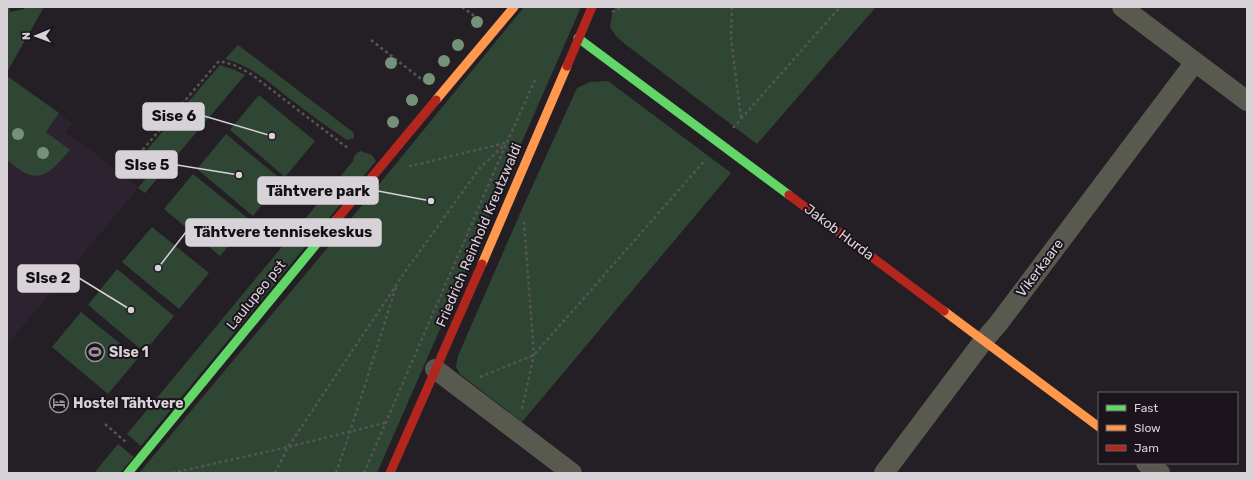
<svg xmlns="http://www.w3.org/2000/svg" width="1254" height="480" font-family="Rubik,sans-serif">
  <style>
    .built { fill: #2d222f }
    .green { fill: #304635 }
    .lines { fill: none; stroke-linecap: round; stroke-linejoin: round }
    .path { stroke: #555551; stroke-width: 2.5; stroke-dasharray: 3 3; stroke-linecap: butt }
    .street { stroke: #58594f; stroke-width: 20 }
    .fast { stroke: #63d668; stroke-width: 9 }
    .slow { stroke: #ff974d; stroke-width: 9 }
    .jam { stroke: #b3261e; stroke-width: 9 }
    .tree { fill: #74927a }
    .labels { text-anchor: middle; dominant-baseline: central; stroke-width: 4; stroke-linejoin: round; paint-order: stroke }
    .street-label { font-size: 14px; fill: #d7d1d8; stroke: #1c141d }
    .poi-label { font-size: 14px; font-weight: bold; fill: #d7d1d8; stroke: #1c141d; text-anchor: start }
    .leader { fill: none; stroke: #d7d1d8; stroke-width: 1.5 }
    .callout-dot { fill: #d7d1d8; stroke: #1c141d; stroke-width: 1.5 }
    .callout { fill: #d7d1d8; stroke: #d7d1d8; stroke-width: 1.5 }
    .callout-label { font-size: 15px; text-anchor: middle; font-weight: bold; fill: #111 }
  </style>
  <rect width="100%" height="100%" fill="#241f25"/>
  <!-- built -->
  <path class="built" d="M7 76 72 123 65 132 100 157 138 188 7 345Z"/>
  <!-- green -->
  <path class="green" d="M7 7H10V12L24 9 25 7H44L7 72Z
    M524 7H581L377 473H139L314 264Z
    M615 7H876L757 144 625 44 616 36 610 27 612 15Z
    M238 45 353 132 354 134V138L347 140C327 127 309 113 290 99 270 83 250 65 225 59Z
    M220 65 235 70 245 75 145 193 138 188 152 171 139 159Z
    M7 76 59 113 46 132 70 150C58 163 45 183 25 173 19 170 13 164 7 160Z
    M608 81 731 173 522 422 460 374 456 367 458 356 522 209 577 88 590 82Z
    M259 95 315 141 285 177 230 130Z
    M226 134 282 180 253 216 197 169Z
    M360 151 372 155 376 161 141 446 127 434 353 161C354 156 355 154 360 151Z
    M193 174 250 220 220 256 164 209Z
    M152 227 209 273 179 309 122 262Z
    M117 269 174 316 144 352 88 305Z
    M81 312 138 358 108 394 52 347Z
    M118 444 134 457 120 473H94Z"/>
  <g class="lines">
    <!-- path -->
    <path class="path" d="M462 7 477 18
      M732 7 731 39 741 118
      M612 12 621 7
      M371 40 425 82
      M733 128 840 7
      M409 165 411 166 505 143
      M127 168 219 61 234 65 251 74 349 149
      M480 377 534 355 706 159
      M522 409 534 355 524 222
      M105 424 127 443
      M172 473 288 447 385 423
      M275 473 288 447 407 269 479 169 505 144
      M336 473 350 432 396 287
      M364 473 507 142 536 78"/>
    <!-- street -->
    <path class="street" d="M1122 7 1247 101
      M435 369 572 473
      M1146 463 1160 473
      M884 473 984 340 998 324 1195 62"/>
    <!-- fast -->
    <path class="fast" d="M578 38 789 195
      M128 473 337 219"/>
    <!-- slow -->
    <path class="slow" d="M436 100 514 7
      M482 264 567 66
      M944 311 1099 427"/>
    <!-- jam -->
    <path class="jam" d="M567 66 592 7
      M789 195 944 311
      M337 219 436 100
      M390 473 482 264"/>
  </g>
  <!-- trees -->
  <g class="tree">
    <circle cx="477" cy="22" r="6"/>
    <circle cx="458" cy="45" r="6"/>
    <circle cx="444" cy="61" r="6"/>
    <circle cx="391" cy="63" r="6"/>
    <circle cx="429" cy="79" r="6"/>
    <circle cx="412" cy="100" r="6"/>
    <circle cx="393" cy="122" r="6"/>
    <circle cx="18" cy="134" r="6"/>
    <circle cx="43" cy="153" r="6"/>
  </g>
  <!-- icons -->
  <defs>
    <symbol id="stadium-ring" viewBox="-11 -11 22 22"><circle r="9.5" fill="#1c141d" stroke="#989399" stroke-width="1.5"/><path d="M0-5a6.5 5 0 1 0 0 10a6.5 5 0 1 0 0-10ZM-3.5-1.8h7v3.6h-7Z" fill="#989399"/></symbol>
    <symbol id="hotel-ring" viewBox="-11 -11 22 22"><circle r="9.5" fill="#1c141d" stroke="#989399" stroke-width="1.5"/><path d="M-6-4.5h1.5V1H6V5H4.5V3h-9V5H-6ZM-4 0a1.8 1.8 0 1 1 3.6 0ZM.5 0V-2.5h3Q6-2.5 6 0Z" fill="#989399"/></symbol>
  </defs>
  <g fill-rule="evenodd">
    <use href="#stadium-ring" x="84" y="341" width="22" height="22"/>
    <use href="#hotel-ring" x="48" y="392" width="22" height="22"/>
  </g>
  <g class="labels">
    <!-- street labels -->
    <g class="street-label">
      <text transform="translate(839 232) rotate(37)">Jakob Hurda</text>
      <text transform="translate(479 235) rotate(-67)">Friedrich Reinhold Kreutzwaldi</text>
      <text transform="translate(1040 268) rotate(-53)">Vikerkaare</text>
      <text transform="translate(256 295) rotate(-51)">Laulupeo pst</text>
    </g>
    <!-- poi labels -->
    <g class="poi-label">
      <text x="109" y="352">SIse 1</text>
      <text x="73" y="403">Hostel Tähtvere</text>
    </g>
  </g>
  <!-- callouts -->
  <path class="leader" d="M272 136L204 116M239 175L177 165M431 201L378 191M158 268L186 232M131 310L79 278"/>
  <g class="callout-dot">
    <circle cx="272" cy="136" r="4"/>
    <circle cx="239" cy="175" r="4"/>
    <circle cx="431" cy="201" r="4"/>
    <circle cx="158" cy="268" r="4"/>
    <circle cx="131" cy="310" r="4"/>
  </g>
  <g class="callout">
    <rect x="143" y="103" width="61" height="27" rx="4"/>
    <rect x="116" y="151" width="61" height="27" rx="4"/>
    <rect x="258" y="177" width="120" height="27" rx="4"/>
    <rect x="186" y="219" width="195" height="27" rx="4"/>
    <rect x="18" y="265" width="61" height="27" rx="4"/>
  </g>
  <g class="callout-label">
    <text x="174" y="121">Sise 6</text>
    <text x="147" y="170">SIse 5</text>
    <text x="318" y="196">Tähtvere park</text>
    <text x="283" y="237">Tähtvere tennisekeskus</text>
    <text x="48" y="283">SIse 2</text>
  </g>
  <!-- border -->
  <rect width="1254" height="480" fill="none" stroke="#d7d1d8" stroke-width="16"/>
  <!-- legend -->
  <rect x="1098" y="392" width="140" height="72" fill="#1c141d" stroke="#676068"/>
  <rect x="1106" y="405" width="20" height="6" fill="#63d668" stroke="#676068"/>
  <text x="1134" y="412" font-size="12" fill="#d7d1d8">Fast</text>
  <rect x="1106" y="425" width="20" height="6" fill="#ff974d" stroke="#676068"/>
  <text x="1134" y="432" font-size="12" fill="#d7d1d8">Slow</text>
  <rect x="1106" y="445" width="20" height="6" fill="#b3261e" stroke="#676068"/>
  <text x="1134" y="452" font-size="12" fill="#d7d1d8">Jam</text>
  <!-- north arrow -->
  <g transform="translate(36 36) rotate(269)" stroke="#1c141d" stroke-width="3" paint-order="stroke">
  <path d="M0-3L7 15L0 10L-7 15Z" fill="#d7d1d8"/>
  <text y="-6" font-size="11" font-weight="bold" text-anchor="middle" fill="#d7d1d8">N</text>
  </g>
</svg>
